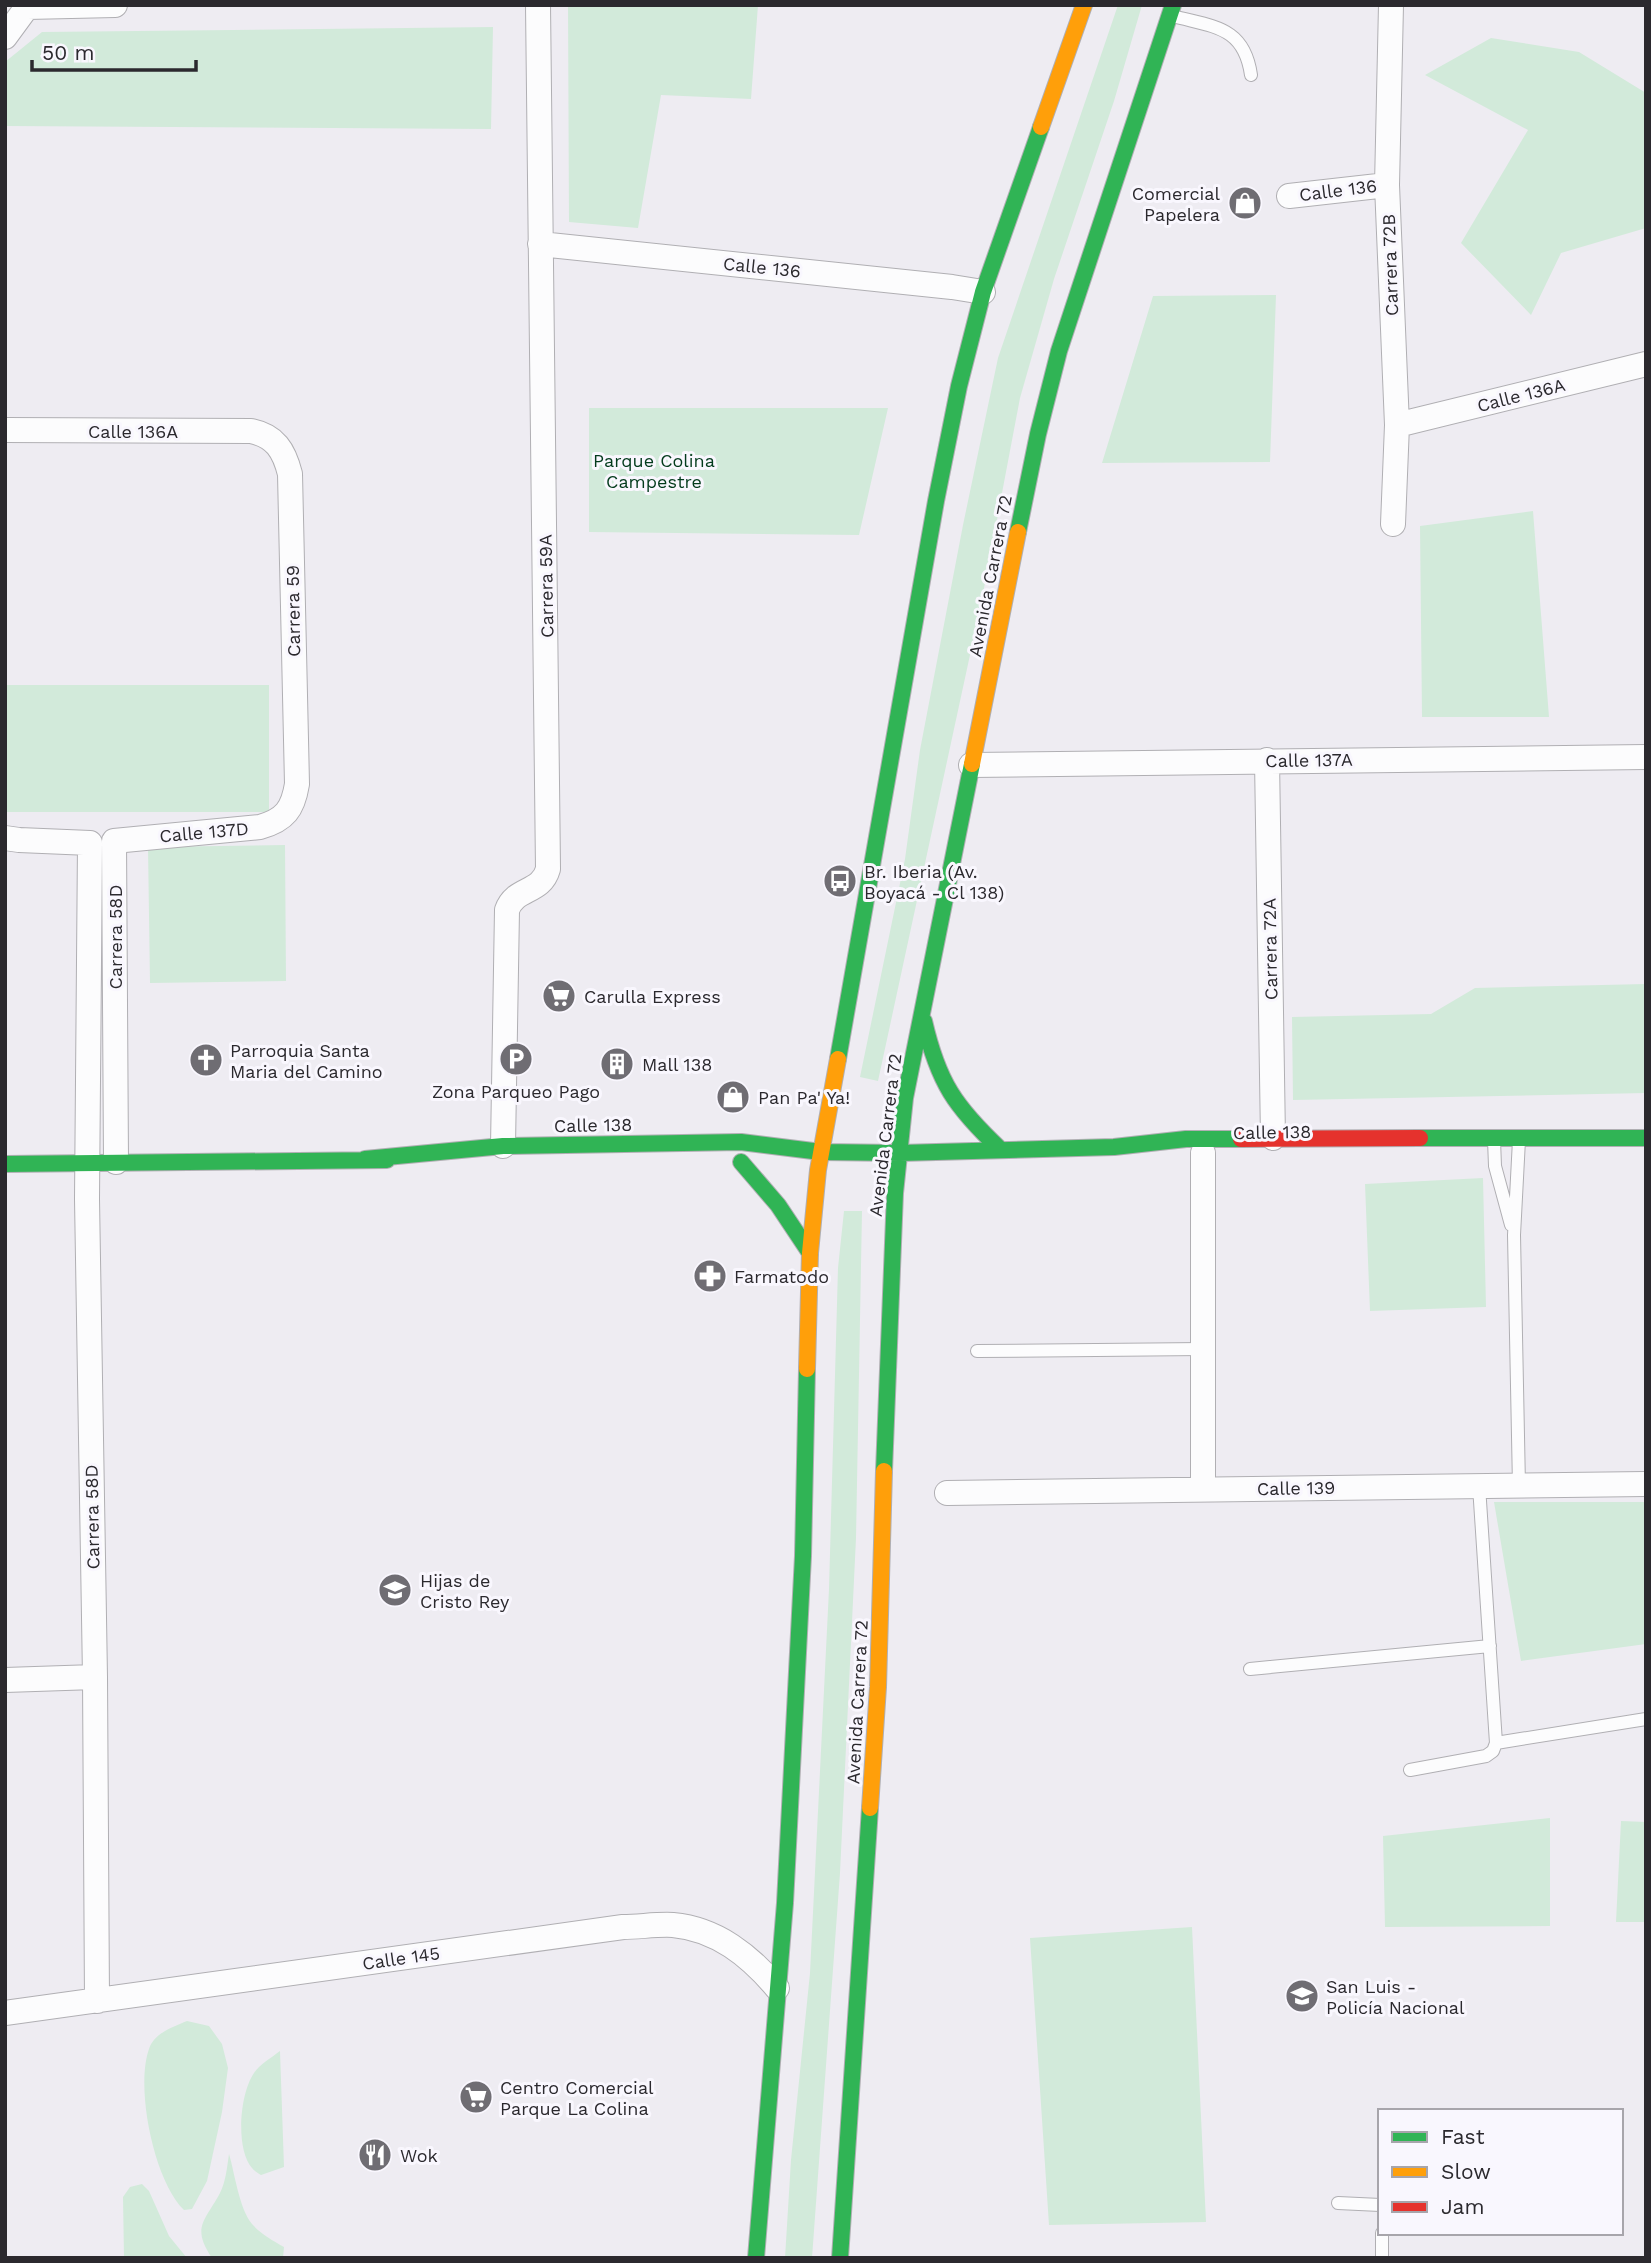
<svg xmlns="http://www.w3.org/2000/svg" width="1651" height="2263" font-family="'Work Sans',sans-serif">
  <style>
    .green { fill: #d2eada }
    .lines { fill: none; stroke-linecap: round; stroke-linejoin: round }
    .lane-casing { stroke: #b0afb3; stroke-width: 14 }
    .street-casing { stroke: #b0afb3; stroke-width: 26 }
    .fast-casing { stroke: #b0afb3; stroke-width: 18 }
    .slow-casing { stroke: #b0afb3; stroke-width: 18 }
    .jam-casing { stroke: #b0afb3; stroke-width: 18 }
    .lane { stroke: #fcfcfd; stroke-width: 12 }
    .street { stroke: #fcfcfd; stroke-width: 24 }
    .fast { stroke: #30b455; stroke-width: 16 }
    .slow { stroke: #ff9f0a; stroke-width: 16 }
    .jam { stroke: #e5322d; stroke-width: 16 }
    .labels { text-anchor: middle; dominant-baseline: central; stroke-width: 6; stroke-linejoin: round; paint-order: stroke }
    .street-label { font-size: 18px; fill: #2b292e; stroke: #f9f7fe }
    .poi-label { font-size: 18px; fill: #2b292e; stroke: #f9f7fe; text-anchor: start }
    .park-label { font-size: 18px; fill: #033b1c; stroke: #f9f7fe }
  </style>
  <rect width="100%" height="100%" fill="#eeecf2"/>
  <!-- green -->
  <path class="green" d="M568 5H758L751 99 661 95 638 228 569 222Z
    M1118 5H1142L1114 101 1054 279 1020 398 981 604 878 1081 860 1077 905 859 920 750 963 525 998 358Z
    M493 27 491 129 5 126V62L42 32Z
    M1491 38 1579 52 1646 93V228L1561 253 1531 315 1461 243 1528 130 1425 75Z
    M1276 295 1270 462 1102 463 1153 296Z
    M589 408H888L859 535 589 532Z
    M1533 511 1549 717H1422L1420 526Z
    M5 685H269V812H5Z
    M285 845 286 981 150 983 148 847Z
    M1646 984V1093L1293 1100 1292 1017 1431 1014 1475 988Z
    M1483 1178 1486 1307 1370 1311 1365 1184Z
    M844 1211H862L856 1538 840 1873 812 2258H785L791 2160 810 1973 829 1589 838 1268Z
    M1494 1502H1646V1644L1521 1661Z
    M1550 1818V1926L1385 1927 1383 1836Z
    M1621 1821 1646 1822V1922H1616Z
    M1192 1927 1206 2222 1049 2225 1030 1938Z
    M187 2021 209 2026 222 2044 228 2068 222 2112 207 2181 192 2209 184 2210C154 2181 135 2088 149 2049 154 2033 173 2027 187 2021Z
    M280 2051 284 2167 261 2175C258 2173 254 2171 252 2168 235 2148 240 2093 254 2073 260 2064 271 2058 280 2051Z
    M229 2154C235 2174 239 2208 252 2224 261 2234 272 2240 284 2247L283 2258H212C191 2227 205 2221 220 2193 226 2181 227 2167 229 2154Z
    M142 2184 149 2191 169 2236 187 2258H124L123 2197 130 2187Z"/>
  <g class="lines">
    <defs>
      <path id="lane" d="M1173 16C1213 27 1244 26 1251 75
        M1494 1140 1495 1166 1511 1225
        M1519 1140 1514 1235 1519 1486
        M977 1351 1203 1349
        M1250 1669 1490 1646
        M1496 1743 1646 1719
        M1410 1770 1486 1756 1493 1751 1496 1743 1479 1486
        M1338 2203 1380 2205
        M1382 2258V2233"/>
      <path id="street" d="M1391 5 1387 185 1397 425 1393 524
        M27 7 115 5
        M5 37 27 7
        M1289 196 1387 185
        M540 244 952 287 983 292
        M1397 425 1646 364
        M5 430 251 431C275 436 284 450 290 474L297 784C293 809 285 820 260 827L114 841 116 1162
        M1267 760 1273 1138
        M971 765 1646 757
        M5 838 19 840 90 843 87 1199 95 1677 97 2001
        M503 1146 507 910C515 887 541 894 548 869L538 5
        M1203 1489V1153
        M947 1493 1646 1484
        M5 1680 95 1677
        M5 2013 623 1927C639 1927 657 1924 673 1925 717 1929 750 1956 777 1988"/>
      <path id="fast" d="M1018 532 1038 434 1059 351 1173 5
        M924 1021C938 1082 955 1107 1001 1150
        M838 1059 936 501 959 386 983 292 1041 127
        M1420 1138H1646
        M365 1159 503 1146 741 1142 821 1152 900 1153 1114 1147 1186 1139H1241
        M741 1162 778 1205 810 1253
        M5 1164 387 1160
        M884 1471 895 1193 905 1098 972 764
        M756 2258 785 1903 803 1556 807 1369
        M840 2258 870 1808"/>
      <path id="slow" d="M1041 127 1084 5
        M972 764 1018 532
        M807 1369 810 1253 818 1170 838 1059
        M870 1808 878 1687 884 1471"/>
      <path id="jam" d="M1241 1139 1420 1138"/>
    </defs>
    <!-- lane casing -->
    <use href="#lane" class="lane-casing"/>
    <!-- street casing -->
    <use href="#street" class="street-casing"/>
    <!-- fast casing -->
    <use href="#fast" class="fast-casing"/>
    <!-- slow casing -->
    <use href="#slow" class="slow-casing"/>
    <!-- jam casing -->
    <use href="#jam" class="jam-casing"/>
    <!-- lane -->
    <use href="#lane" class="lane"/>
    <!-- street -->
    <use href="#street" class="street"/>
    <!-- fast -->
    <use href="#fast" class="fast"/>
    <!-- slow -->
    <use href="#slow" class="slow"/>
    <!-- jam -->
    <use href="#jam" class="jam"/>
  </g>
  <!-- icons -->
  <defs>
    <symbol id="shop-disc" viewBox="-11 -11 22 22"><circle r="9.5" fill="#6f6d73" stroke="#f9f7fe"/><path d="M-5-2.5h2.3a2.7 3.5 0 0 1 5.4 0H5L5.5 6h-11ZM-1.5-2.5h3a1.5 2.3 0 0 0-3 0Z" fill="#fff"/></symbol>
    <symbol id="bus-disc" viewBox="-11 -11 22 22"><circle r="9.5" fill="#6f6d73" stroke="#f9f7fe"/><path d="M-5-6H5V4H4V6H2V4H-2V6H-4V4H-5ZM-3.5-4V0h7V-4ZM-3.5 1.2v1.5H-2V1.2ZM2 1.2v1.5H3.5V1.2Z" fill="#fff"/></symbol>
    <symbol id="supermarket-disc" viewBox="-11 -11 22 22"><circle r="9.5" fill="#6f6d73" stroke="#f9f7fe"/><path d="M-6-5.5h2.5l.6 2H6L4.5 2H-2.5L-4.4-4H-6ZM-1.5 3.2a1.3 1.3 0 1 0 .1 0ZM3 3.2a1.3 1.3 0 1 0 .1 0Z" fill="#fff"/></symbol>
    <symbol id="parking-disc" viewBox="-11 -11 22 22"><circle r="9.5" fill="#6f6d73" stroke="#f9f7fe"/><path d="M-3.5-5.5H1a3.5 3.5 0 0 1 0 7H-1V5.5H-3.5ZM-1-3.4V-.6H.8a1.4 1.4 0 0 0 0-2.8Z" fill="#fff"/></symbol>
    <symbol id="church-disc" viewBox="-11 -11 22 22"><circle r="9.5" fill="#6f6d73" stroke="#f9f7fe"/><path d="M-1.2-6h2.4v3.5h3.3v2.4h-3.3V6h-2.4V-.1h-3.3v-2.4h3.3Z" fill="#fff"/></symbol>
    <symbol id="building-disc" viewBox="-11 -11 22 22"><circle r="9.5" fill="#6f6d73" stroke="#f9f7fe"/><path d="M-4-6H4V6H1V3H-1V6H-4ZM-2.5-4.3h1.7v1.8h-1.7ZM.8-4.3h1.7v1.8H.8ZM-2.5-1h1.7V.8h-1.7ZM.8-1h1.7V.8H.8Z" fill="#fff"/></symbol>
    <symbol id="pharmacy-disc" viewBox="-11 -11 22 22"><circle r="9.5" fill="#6f6d73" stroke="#f9f7fe"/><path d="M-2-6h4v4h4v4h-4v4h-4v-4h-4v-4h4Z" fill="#fff"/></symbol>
    <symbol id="school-disc" viewBox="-11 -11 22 22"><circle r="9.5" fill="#6f6d73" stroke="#f9f7fe"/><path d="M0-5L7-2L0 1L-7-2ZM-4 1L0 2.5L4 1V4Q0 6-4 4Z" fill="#fff"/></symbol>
    <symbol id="restaurant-disc" viewBox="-11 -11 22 22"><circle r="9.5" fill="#6f6d73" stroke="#f9f7fe"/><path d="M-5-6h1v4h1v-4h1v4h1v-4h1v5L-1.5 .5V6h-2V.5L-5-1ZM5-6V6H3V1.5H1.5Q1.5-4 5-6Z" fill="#fff"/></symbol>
  </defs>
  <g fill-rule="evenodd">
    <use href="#shop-disc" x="1226" y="184" width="38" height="38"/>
    <use href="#bus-disc" x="821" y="862" width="38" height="38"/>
    <use href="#supermarket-disc" x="540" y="977" width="38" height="38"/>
    <use href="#parking-disc" x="497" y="1040" width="38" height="38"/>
    <use href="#church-disc" x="187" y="1041" width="38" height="38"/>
    <use href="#building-disc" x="598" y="1045" width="38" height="38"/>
    <use href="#shop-disc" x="714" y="1078" width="38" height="38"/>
    <use href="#pharmacy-disc" x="691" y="1257" width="38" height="38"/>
    <use href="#school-disc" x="376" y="1571" width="38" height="38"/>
    <use href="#school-disc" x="1283" y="1977" width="38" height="38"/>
    <use href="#supermarket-disc" x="457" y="2078" width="38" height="38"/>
    <use href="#restaurant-disc" x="356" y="2136" width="38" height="38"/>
  </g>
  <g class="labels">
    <!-- street labels -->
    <g class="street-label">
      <text transform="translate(1338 190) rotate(-7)">Calle 136</text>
      <text transform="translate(1390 265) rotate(-92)">Carrera 72B</text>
      <text transform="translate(762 267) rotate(6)">Calle 136</text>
      <text transform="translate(1521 395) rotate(-14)">Calle 136A</text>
      <text x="133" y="431">Calle 136A</text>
      <text transform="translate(990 576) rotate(-79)">Avenida Carrera 72</text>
      <text transform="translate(546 586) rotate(-91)">Carrera 59A</text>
      <text transform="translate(293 611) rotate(-91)">Carrera 59</text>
      <text transform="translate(1309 760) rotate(-1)">Calle 137A</text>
      <text transform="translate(204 832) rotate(-5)">Calle 137D</text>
      <text transform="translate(115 937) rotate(-90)">Carrera 58D</text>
      <text transform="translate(1270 949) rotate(-91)">Carrera 72A</text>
      <text transform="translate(593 1125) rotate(-1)">Calle 138</text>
      <text transform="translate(1272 1132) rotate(-1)">Calle 138</text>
      <text transform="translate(885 1135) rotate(-83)">Avenida Carrera 72</text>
      <text transform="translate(1296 1488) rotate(-1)">Calle 139</text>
      <text transform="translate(92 1517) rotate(-91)">Carrera 58D</text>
      <text transform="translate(857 1702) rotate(-87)">Avenida Carrera 72</text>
      <text transform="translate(401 1958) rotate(-8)">Calle 145</text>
    </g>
    <!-- poi labels -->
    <g class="poi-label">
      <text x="1220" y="193" text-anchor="end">Comercial<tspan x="1220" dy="21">Papelera</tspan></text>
      <text x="864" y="871">Br. Iberia (Av.<tspan x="864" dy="21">Boyacá - Cl 138)</tspan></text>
      <text x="584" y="996">Carulla Express</text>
      <text x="230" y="1050">Parroquia Santa<tspan x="230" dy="21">Maria del Camino</tspan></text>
      <text x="642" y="1064">Mall 138</text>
      <text x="516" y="1091" text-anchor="middle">Zona Parqueo Pago</text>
      <text x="758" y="1097">Pan Pa' Ya!</text>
      <text x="734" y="1276">Farmatodo</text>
      <text x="420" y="1580">Hijas de<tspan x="420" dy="21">Cristo Rey</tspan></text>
      <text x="1326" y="1986">San Luis -<tspan x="1326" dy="21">Policía Nacional</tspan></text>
      <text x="500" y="2087">Centro Comercial<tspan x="500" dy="21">Parque La Colina</tspan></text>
      <text x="400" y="2155">Wok</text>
    </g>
    <!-- park labels -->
    <g class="park-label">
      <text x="654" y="460">Parque Colina<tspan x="654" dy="21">Campestre</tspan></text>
    </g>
  </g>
  <!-- border -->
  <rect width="1651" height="2263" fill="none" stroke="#2b292e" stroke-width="14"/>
  <!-- legend -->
  <rect x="1378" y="2109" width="245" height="126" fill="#f9f7fe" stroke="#a7a5ab" stroke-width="2"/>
  <rect x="1392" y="2132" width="35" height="10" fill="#30b455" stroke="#a7a5ab" stroke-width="2"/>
  <text x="1441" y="2144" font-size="21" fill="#2b292e">Fast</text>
  <rect x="1392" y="2167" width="35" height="10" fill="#ff9f0a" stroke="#a7a5ab" stroke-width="2"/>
  <text x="1441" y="2179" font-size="21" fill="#2b292e">Slow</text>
  <rect x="1392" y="2202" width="35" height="10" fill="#e5322d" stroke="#a7a5ab" stroke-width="2"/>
  <text x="1441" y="2214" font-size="21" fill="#2b292e">Jam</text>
  <!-- scale -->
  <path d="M32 60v10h164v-10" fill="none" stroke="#2b292e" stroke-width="3.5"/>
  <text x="42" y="60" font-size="21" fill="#2b292e" stroke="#f9f7fe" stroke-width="5" paint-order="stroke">50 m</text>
</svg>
